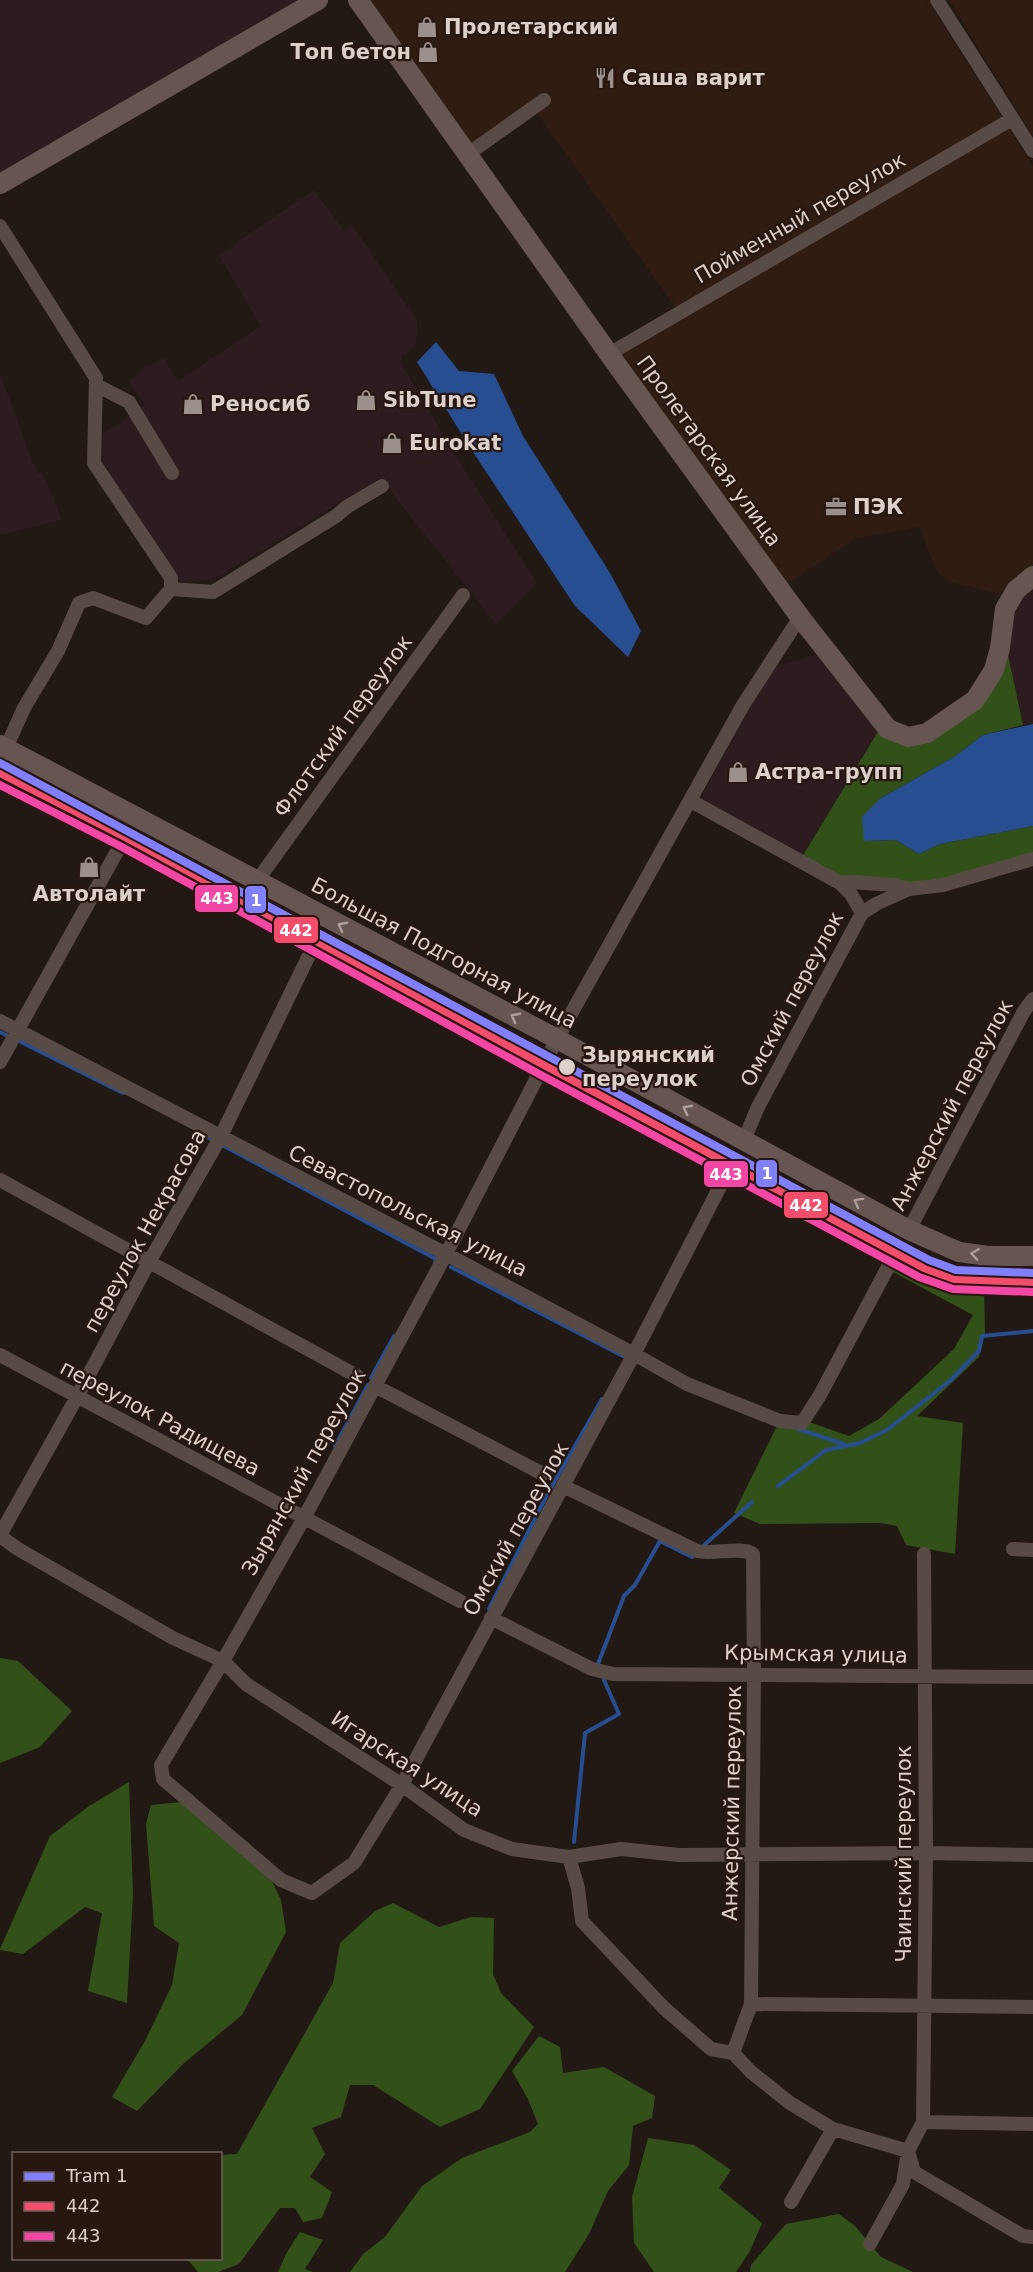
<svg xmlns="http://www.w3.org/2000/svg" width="1033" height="2272" font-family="'DejaVu Sans',sans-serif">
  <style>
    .built { fill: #301c12 }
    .industrial { fill: #2d1c1f }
    .forest { fill: #325118 }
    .water { fill: #274e90 }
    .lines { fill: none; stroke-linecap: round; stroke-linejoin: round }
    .stream { stroke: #274e90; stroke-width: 4 }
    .street { stroke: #584b46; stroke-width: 14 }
    .secondary { stroke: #665550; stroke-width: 20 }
    .bus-1-casing { stroke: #271710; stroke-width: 12 }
    .bus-2-casing { stroke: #271710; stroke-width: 12 }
    .bus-1 { stroke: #f44d6c; stroke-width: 8 }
    .bus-2 { stroke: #f346a5; stroke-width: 8 }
    .tram-1-casing { stroke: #271710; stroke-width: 12 }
    .tram-1 { stroke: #8080ff; stroke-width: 8 }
    .oneway { stroke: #ad9f9a }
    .stop-dot { fill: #dcd0cb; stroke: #271710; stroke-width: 2 }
    .labels { text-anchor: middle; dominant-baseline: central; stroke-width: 4.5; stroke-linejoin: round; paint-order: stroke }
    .poi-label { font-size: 21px; font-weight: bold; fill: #dcd0cb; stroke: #271710; text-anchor: start }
    .street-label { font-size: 21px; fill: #dcd0cb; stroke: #271710 }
    .stop-label { font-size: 21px; font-weight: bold; fill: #dcd0cb; stroke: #271710; text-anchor: start }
    .line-badge { stroke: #271710; stroke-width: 2 }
    .badge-label { font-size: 16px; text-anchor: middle; font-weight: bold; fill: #fff }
  </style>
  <rect width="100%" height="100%" fill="#221915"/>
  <!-- built -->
  <path class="built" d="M363 0H927L1033 166V566L1008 584 1000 594 954 583 941 576 934 566 920 527 856 538 784 586 611 348 676 308 537 113 476 157Z
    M949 0H1033V136L1019 114Z"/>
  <!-- industrial -->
  <path class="industrial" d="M0 0H301L0 176Z
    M314 190 344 230 352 225 417 320 416 346 401 356 402 365 454 453 537 583 496 624 380 478 213 580 180 581 134 514 101 458 100 436 145 405 128 380 163 357 178 381 261 326 219 255Z
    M0 374 37 474 42 473 54 499 61 520 0 535Z
    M1033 586V724L1023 725 1007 650 1013 612 1023 595Z
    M818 654 879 730 802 857 701 798 748 709 775 667Z"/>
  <!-- forest -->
  <path class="forest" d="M1007 650 1023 725 983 735 954 757 881 798 864 841 896 840 919 854 940 844 1033 826V855L940 882 912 883 840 878 802 857 879 730 929 739Z
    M898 1258 984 1290 985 1333 979 1357 917 1416 963 1423 955 1554 906 1545 897 1526 881 1523 760 1524 734 1513 778 1424 812 1423 849 1436 879 1419 954 1349 973 1315 891 1271Z
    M0 1658 18 1661 72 1711 40 1747 0 1763Z
    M129 1782 133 1894 127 2003 88 1991 102 1913 85 1907 23 1954 0 1950V1949L50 1836 89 1806Z
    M182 1802 270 1877 281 1900 286 1932 242 2015 183 2064 137 2111 112 2097 145 2041 172 1985 179 1943 154 1926 146 1824 151 1805Z
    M393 1903 439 1927 471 1917 494 1918 493 1974 501 1993 534 2027 480 2109 440 2127 373 2085H350L341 2117 312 2128 325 2154 310 2177 332 2192 322 2218 303 2222 295 2208H280L239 2264 218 2272H198L187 2259 220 2258 221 2155 237 2154 333 1983 340 1943 375 1911Z
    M539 2036 560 2047 563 2073 604 2067 655 2096 652 2118 633 2126 629 2165 608 2191 589 2234 565 2272H350L363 2254 385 2237 422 2186 462 2158 530 2132 538 2124 528 2099 512 2071Z
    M648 2138 694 2145 731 2170 719 2188 762 2223 750 2251 736 2272H654L634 2243 632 2197Z
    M839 2214 855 2226 881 2257 913 2272H750L751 2265 786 2224Z
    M300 2232 323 2240 305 2269 313 2272H278L287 2252Z"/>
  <!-- water -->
  <path class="water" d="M436 342 459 371 494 374 523 436 610 573 641 631 628 657 575 606 469 446 417 362Z
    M1033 724V826L940 844 919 854 896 840 864 841 862 817 881 798 954 757 983 735Z"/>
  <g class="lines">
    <!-- stream -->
    <path class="stream" d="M0 1032 10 1037
      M17 1040 123 1093
      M207 1137 436 1259 435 1261
      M451 1267 623 1356
      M371 1378 394 1336
      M798 1429 844 1444
      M335 1446 368 1385
      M778 1486 826 1450 860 1443 887 1430 951 1380 979 1351 982 1336 1033 1331
      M702 1547 752 1502
      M489 1609 548 1493 602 1399
      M598 1664 624 1596 635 1585 660 1541 692 1557
      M574 1842 585 1733 619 1714 604 1680"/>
    <!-- street -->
    <path class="street" d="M937 0 1033 151
      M468 154 544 100
      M0 226 96 378 94 463 171 578V589L146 618 93 598 79 603 58 651 24 708 0 761
      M609 354 1012 119
      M96 385 129 402 172 473
      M171 589 213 592 336 516 348 506 382 486
      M691 801 840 883 852 882 894 885 909 889 943 885 1033 859
      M257 881 463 595
      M862 913 876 904 909 889
      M0 1021 446 1254 634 1354 687 1384 780 1421 802 1423 820 1395 896 1252
      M0 1062 125 837
      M744 1140 758 1107 862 913 851 894 840 883
      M731 1165 634 1354 402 1785 354 1863 312 1893 281 1880 163 1779 161 1765 223 1661 304 1518 446 1254 557 1039 743 705 800 617
      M0 1180 357 1376
      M909 1230 1024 1011 1033 999
      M0 1355 460 1601
      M375 1386 543 1474
      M563 1486 697 1551C713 1555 741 1546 753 1554L754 1674 751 2004 733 2053
      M0 1535 77 1397 149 1262 220 1138 316 941
      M0 1536 18 1549 173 1638 223 1661 246 1684 402 1785 464 1830 512 1849 569 1857 578 1888 582 1921 664 2008 711 2049 733 2053 751 2072 790 2103 833 2129 908 2151 914 2172 1023 2236 1033 2237
      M1013 1549 1033 1550
      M491 1618 592 1669 613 1674 1033 1677
      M569 1857 621 1849 679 1855 926 1853 1033 1855
      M751 2004 1033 2007
      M923 2122 1033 2124
      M791 2202 833 2129
      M870 2244 903 2184 908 2151 923 2122 926 1853 924 1554"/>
    <!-- secondary -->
    <path class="secondary" d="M358 0 609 354 800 617 888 729 908 737 927 733 975 700 994 670 1000 648 1005 609 1016 590 1033 576
      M0 184 318 0
      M0 745 557 1039 909 1230 959 1252 988 1256H1033
      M0 773 125 837 544 1065 924 1268 954 1279 1033 1282"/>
    <defs>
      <path id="bus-1" d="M0 773 125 837 544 1065 924 1268 954 1279 1033 1282"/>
      <path id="bus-2" d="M0 785 120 846 539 1074 919 1277 953 1289 1033 1292"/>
    </defs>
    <!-- bus-1 casing -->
    <use href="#bus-1" class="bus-1-casing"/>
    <!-- bus-2 casing -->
    <use href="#bus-2" class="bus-2-casing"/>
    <!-- bus-1 -->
    <use href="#bus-1" class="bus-1"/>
    <!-- bus-2 -->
    <use href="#bus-2" class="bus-2"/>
    <defs>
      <path id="tram-1" d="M0 763 929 1260 956 1270 1033 1273"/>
    </defs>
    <!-- tram-1 casing -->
    <use href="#tram-1" class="tram-1-casing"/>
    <!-- tram-1 -->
    <use href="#tram-1" class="tram-1"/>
  </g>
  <!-- one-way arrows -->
  <defs><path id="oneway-chevron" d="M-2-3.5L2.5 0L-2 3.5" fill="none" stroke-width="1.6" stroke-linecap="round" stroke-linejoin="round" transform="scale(1.5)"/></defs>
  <g class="oneway">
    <use href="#oneway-chevron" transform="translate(342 926) rotate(-152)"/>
    <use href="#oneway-chevron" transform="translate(515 1017) rotate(-152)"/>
    <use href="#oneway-chevron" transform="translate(687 1109) rotate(-152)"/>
    <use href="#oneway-chevron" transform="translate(858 1202) rotate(-151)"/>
    <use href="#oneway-chevron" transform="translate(975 1254) rotate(-172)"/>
  </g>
  <!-- icons -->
  <defs>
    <symbol id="shop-bare" viewBox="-9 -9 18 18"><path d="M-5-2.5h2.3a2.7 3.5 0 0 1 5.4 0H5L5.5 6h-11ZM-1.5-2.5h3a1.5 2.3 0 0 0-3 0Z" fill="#9b908b" stroke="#271710" stroke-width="2.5" paint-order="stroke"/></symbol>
    <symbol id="restaurant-bare" viewBox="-9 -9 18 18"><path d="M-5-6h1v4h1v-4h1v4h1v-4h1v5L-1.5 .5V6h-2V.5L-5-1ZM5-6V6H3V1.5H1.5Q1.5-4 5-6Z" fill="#9b908b" stroke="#271710" stroke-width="2.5" paint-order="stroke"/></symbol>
    <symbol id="office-bare" viewBox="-9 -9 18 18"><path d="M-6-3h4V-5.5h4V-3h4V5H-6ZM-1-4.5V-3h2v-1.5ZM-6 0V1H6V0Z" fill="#9b908b" stroke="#271710" stroke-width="2.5" paint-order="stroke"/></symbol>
  </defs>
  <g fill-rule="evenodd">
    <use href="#shop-bare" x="412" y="12" width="30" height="30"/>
    <use href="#shop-bare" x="413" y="37" width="30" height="30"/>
    <use href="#restaurant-bare" x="590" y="63" width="30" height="30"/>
    <use href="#shop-bare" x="351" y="385" width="30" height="30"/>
    <use href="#shop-bare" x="178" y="389" width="30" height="30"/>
    <use href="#shop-bare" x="377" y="428" width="30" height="30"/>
    <use href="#office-bare" x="821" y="492" width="30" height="30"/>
    <use href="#shop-bare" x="723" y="757" width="30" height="30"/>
    <use href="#shop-bare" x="74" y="852" width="30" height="30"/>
  </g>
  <!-- markers -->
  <circle class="stop-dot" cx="567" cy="1067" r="9"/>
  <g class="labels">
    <!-- poi labels -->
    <g class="poi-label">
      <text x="444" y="27">Пролетарский</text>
      <text x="411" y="52" text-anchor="end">Топ бетон</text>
      <text x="622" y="78">Саша варит</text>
      <text x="383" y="400">SibTune</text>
      <text x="210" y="404">Реносиб</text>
      <text x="409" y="443">Eurokat</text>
      <text x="853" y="507">ПЭК</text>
      <text x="755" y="772">Астра-групп</text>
      <text x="89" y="894" text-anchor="middle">Автолайт</text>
    </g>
    <!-- street labels -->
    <g class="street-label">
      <text transform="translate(800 218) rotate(-30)">Пойменный переулок</text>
      <text transform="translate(709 451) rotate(54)">Пролетарская улица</text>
      <text transform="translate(343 726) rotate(-54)">Флотский переулок</text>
      <text transform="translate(444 953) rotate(28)">Большая Подгорная улица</text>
      <text transform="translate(792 999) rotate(-62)">Омский переулок</text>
      <text transform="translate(952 1105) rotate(-62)">Анжерский переулок</text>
      <text transform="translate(408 1211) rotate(27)">Севастопольская улица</text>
      <text transform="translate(145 1231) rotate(-61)">переулок Некрасова</text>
      <text transform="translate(160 1418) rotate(28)">переулок Радищева</text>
      <text transform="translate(304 1472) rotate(-61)">Зырянский переулок</text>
      <text transform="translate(516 1529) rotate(-61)">Омский переулок</text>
      <text transform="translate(816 1654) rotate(1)">Крымская улица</text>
      <text transform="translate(407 1764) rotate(33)">Игарская улица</text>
      <text transform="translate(732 1803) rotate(-89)">Анжерский переулок</text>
      <text transform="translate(904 1854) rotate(-90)">Чаинский переулок</text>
    </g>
    <!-- stop labels -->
    <g class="stop-label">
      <text x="582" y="1055">Зырянский<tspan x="582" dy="24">переулок</tspan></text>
    </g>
  </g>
  <g class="line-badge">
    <rect x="194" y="884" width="45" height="29" rx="6" fill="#f346a5"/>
    <rect x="244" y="885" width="23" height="29" rx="6" fill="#8080ff"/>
    <rect x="273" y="916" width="46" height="28" rx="6" fill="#f44d6c"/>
    <rect x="755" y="1159" width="23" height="29" rx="6" fill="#8080ff"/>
    <rect x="703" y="1160" width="46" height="28" rx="6" fill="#f346a5"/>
    <rect x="783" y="1191" width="46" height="28" rx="6" fill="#f44d6c"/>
  </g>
  <g class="badge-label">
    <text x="217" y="904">443</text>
    <text x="256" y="906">1</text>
    <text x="296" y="936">442</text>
    <text x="767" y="1179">1</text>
    <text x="726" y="1180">443</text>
    <text x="806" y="1211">442</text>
  </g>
  <!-- legend -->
  <rect x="12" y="2152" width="210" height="108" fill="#271710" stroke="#6f615b" stroke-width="1.5"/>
  <rect x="24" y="2172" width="30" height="9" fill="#8080ff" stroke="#6f615b" stroke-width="1.5"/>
  <text x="66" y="2182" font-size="18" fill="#dcd0cb">Tram 1</text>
  <rect x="24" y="2202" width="30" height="9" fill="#f44d6c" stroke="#6f615b" stroke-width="1.5"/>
  <text x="66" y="2212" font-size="18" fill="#dcd0cb">442</text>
  <rect x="24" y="2232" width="30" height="9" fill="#f346a5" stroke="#6f615b" stroke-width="1.5"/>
  <text x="66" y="2242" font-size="18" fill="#dcd0cb">443</text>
</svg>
